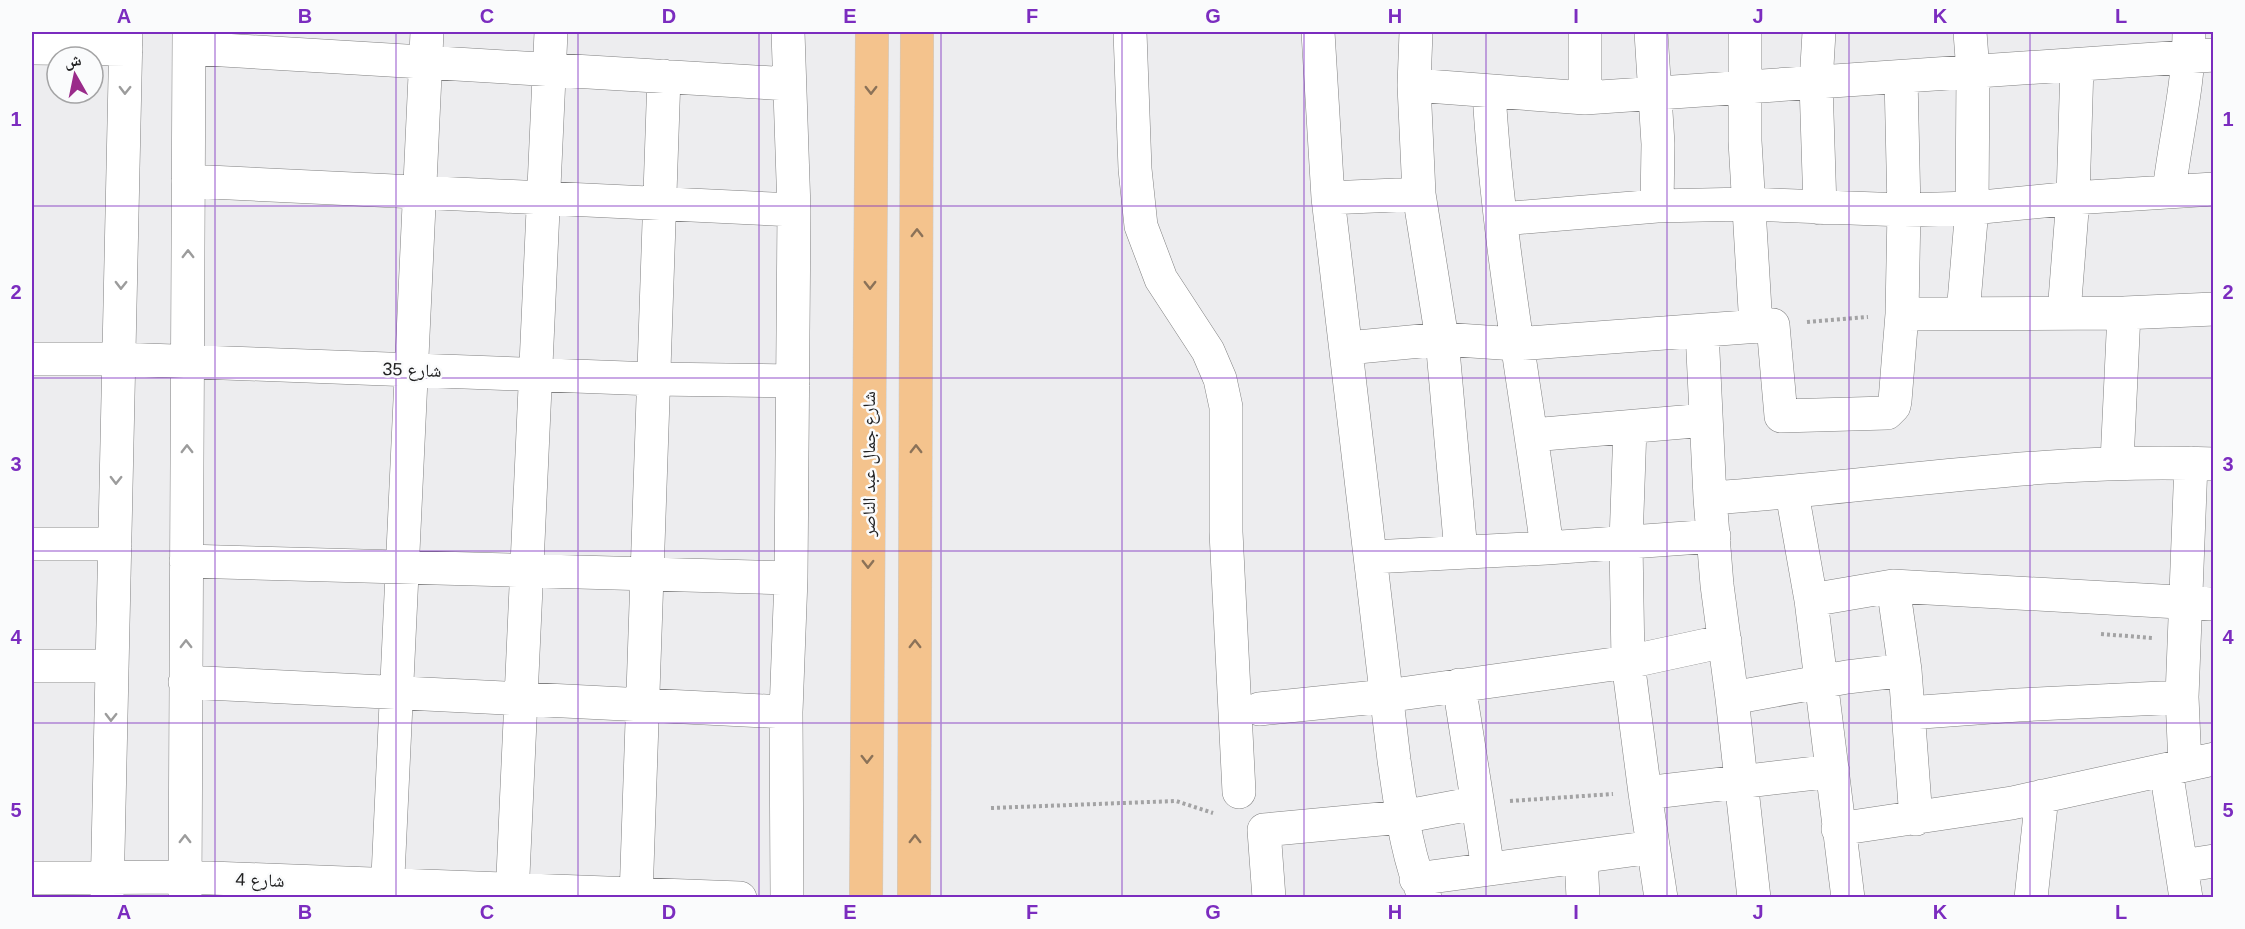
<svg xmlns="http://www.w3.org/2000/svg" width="2245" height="929" font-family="Helvetica,'Noto Naskh Arabic',sans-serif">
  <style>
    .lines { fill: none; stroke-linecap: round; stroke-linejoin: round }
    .minor-casing { stroke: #808081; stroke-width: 34 }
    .major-casing { stroke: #cacaca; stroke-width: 34 }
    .path { stroke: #a3a3a4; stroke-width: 4; stroke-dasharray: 3 3; stroke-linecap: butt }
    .minor { stroke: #fff; stroke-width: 33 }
    .major { stroke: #f4c38d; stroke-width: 33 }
    .oneway { stroke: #9c9c9c }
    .oneway2 { stroke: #8b7258 }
    .grid { fill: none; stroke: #7b2cbf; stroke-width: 1.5; stroke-opacity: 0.55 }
    .labels { text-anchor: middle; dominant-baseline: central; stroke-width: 5; stroke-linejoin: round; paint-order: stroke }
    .street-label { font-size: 18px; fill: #222223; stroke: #fafbfc }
    .neatline { fill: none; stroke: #7b2cbf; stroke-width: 2 }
    .grid-label { font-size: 20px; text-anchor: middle; font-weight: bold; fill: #7b2cbf }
  </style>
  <rect width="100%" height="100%" fill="#ededef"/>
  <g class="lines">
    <defs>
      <path id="minor" d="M1130 32 1135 169 1141 226 1161 279 1208 351 1220 379 1226 407V532L1239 792
        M1318 32 1328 198 1394 760C1401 806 1406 855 1425 898
        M1416 32 1414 85 1419 194 1442 339 1461 552
        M1651 32 1658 144 1657 206
        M1745 32V141L1756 327
        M1819 32 1816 83 1820 208
        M32 48 126 49
        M189 48 789 84
        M1414 85 1585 98 2214 55
        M1489 92C1498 246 1527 396 1547 548
        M1585 98V32
        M188 181 794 210
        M2169 192C2175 139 2189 85 2189 32
        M1328 198 1419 194
        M1501 219 1657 206 1748 204 1904 210 1972 208 2073 198 2214 189
        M2064 313 2073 198 2077 65
        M1902 314 2124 313 2214 309
        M1963 314 1972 208 1973 72 1970 32
        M1702 331 1710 498 1717 585 1732 698 1754 898
        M1347 348 1442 339 1516 344 1773 325 1781 416 1887 413 1894 406 1895 401 1902 314 1904 210 1901 77
        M32 359H119L654 379 793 381
        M1630 427 1626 542 1628 662 1645 793 1661 898
        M1532 435 1706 420
        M2117 462 2124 313
        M1792 493 1811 600 1848 898
        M1710 498C1878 487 2045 457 2214 464
        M32 544H115
        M1372 557 1547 548 1714 536
        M186 561 791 578
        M1893 586 1905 670 1916 819
        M1811 600 1893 586 2214 604
        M32 666H112
        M185 682 786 712
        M1459 685 1488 869
        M1732 698 1847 677 1905 670
        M1259 709 1386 696 1628 662 1725 641
        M1908 713 2018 705 2182 697
        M2185 765 2182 697 2191 463
        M2166 770 2186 898
        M1645 793 1833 771
        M1838 829 2012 803 2214 759
        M1581 857 1583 898
        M2182 866 2214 861
        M32 878 185 877 740 898
        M1416 879 1653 847
        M107 898 126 32
        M185 898 189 32
        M387 898 427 32
        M512 898 551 32
        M636 898 664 76
        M787 898 786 712 791 578 794 210 788 32
        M1269 898 1264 830 1402 817 1476 803
        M2031 898 2042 796"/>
      <path id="major" d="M866 898 872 32
        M914 898 917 32"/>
    </defs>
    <!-- minor casing -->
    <use href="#minor" class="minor-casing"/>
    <!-- major casing -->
    <use href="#major" class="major-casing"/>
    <!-- path -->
    <path class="path" d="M1807 322 1868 317
      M2101 634 2153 638
      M1510 801 1613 794
      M991 808 1176 801 1213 813"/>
    <!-- minor -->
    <use href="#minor" class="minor"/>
    <!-- major -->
    <use href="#major" class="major"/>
  </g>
  <!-- one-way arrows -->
  <defs><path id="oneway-chevron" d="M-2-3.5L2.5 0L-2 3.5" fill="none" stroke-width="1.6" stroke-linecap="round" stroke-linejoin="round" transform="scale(1.5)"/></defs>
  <g class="oneway">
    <use href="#oneway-chevron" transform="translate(125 90) rotate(91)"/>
    <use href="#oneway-chevron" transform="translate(188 254) rotate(-90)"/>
    <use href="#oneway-chevron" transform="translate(121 285) rotate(91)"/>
    <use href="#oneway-chevron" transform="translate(187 449) rotate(-90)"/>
    <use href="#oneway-chevron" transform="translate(116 480) rotate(91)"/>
    <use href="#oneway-chevron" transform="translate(186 644) rotate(-90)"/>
    <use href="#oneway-chevron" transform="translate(111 717) rotate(91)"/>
    <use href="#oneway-chevron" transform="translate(185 839) rotate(-90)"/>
  </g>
  <g class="oneway2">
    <use href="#oneway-chevron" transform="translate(871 90) rotate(90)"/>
    <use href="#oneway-chevron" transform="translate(917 233) rotate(-90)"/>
    <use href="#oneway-chevron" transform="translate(870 285) rotate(90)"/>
    <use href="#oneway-chevron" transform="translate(916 449) rotate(-90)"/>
    <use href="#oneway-chevron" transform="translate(868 564) rotate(90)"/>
    <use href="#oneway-chevron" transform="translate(915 644) rotate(-90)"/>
    <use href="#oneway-chevron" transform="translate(867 759) rotate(90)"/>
    <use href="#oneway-chevron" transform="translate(915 839) rotate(-90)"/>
  </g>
  <!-- grid -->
  <path class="grid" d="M215 32V898M396 32V898M578 32V898M759 32V898M941 32V898M1122 32V898M1304 32V898M1486 32V898M1667 32V898M1849 32V898M2030 32V898M32 206H2214M32 378H2214M32 551H2214M32 723H2214"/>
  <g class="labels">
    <!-- street labels -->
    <g class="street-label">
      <text transform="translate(412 370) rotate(2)">شارع 35</text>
      <text transform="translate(869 464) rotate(-90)">شارع جمال عبد الناصر</text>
      <text transform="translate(260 880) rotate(2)">شارع 4</text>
    </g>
  </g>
  <!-- border -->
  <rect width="2245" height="929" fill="none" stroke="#fafbfc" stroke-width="66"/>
  <!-- north arrow -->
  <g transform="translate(75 75) rotate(351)"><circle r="28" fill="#fafbfc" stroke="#a4a4a5" stroke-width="1.5"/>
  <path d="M0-4.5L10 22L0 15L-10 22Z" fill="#9a2b8a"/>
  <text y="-9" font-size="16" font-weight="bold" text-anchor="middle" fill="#222223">ش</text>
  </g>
  <rect x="33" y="33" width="2179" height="863" class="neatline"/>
  <g class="grid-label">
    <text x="124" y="23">A</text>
    <text x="305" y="23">B</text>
    <text x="487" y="23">C</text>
    <text x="669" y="23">D</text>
    <text x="850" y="23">E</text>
    <text x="1032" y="23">F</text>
    <text x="1213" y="23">G</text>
    <text x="1395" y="23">H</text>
    <text x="1576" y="23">I</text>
    <text x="1758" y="23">J</text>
    <text x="1940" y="23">K</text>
    <text x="2121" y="23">L</text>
    <text x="16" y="126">1</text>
    <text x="2228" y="126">1</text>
    <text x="16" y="299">2</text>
    <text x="2228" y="299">2</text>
    <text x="16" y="471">3</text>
    <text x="2228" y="471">3</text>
    <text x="16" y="644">4</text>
    <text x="2228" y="644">4</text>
    <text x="16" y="817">5</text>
    <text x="2228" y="817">5</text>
    <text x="124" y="919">A</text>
    <text x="305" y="919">B</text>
    <text x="487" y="919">C</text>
    <text x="669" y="919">D</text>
    <text x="850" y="919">E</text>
    <text x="1032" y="919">F</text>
    <text x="1213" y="919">G</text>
    <text x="1395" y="919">H</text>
    <text x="1576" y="919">I</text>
    <text x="1758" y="919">J</text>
    <text x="1940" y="919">K</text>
    <text x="2121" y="919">L</text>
  </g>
</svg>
